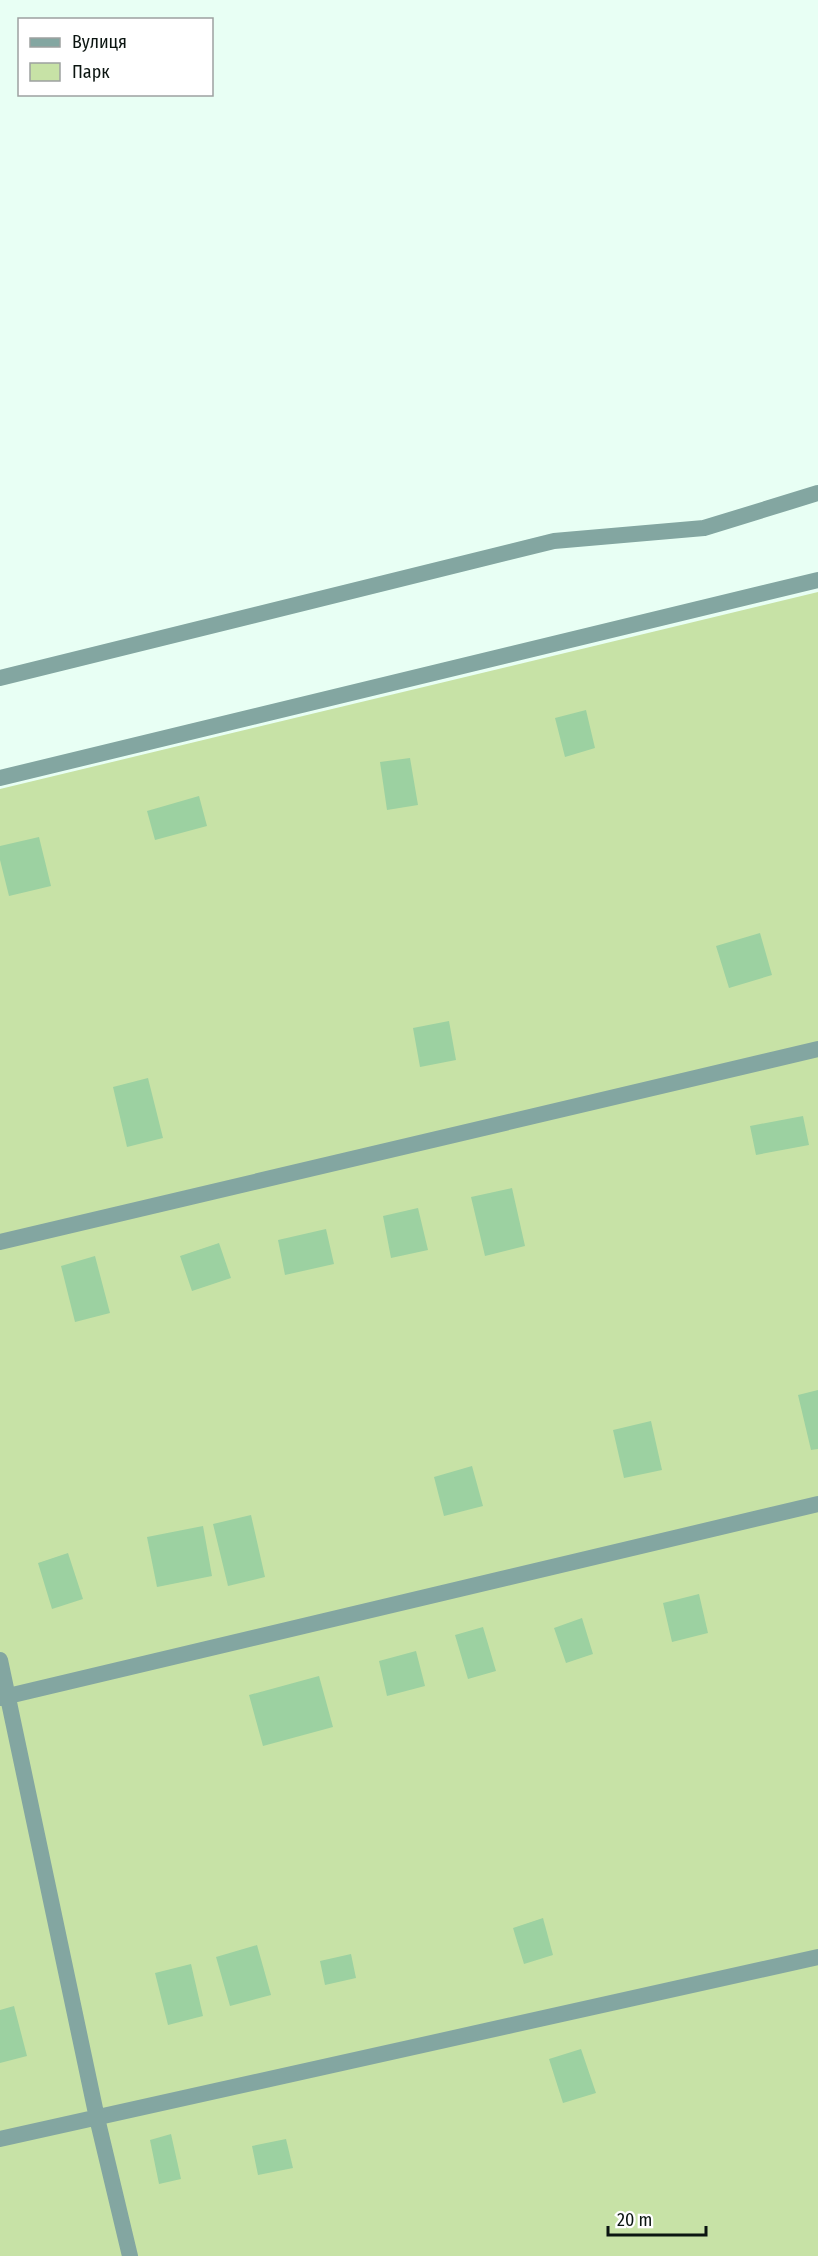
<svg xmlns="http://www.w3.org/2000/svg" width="818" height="2256" font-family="'Fira Sans Condensed',sans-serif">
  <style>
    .green { fill: #c7e2a6 }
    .building { fill: #9cd1a1 }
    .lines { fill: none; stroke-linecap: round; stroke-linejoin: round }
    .service { stroke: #83a6a1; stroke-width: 16 }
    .minor { stroke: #83a6a1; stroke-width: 16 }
  </style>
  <rect width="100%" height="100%" fill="#e8fff4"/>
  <!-- green -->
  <path class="green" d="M818 592V2256H0V789Z"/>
  <!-- building -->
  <path class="building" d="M586 710 595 748 565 757 555 718Z
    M410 758 418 805 387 810 380 762Z
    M199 796 207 826 155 840 147 811Z
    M39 837 51 886 9 896 0 860V846Z
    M760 933 772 975 729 988 716 946Z
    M449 1021 456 1060 420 1067 413 1028Z
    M148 1078 163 1138 127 1147 113 1087Z
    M803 1116 809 1145 756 1155 750 1126Z
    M512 1188 525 1246 485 1256 471 1197Z
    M418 1208 428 1250 391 1258 383 1216Z
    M326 1229 334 1264 285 1275 278 1240Z
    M219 1243 231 1278 192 1291 180 1256Z
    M95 1256 110 1313 75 1322 61 1266Z
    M818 1390V1449L811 1450 798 1395Z
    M651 1421 662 1470 624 1478 613 1430Z
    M472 1466 483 1506 444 1516 434 1477Z
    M251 1515 265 1577 228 1586 213 1524Z
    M203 1526 212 1576 157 1587 147 1537Z
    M68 1553 83 1599 52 1609 38 1563Z
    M699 1594 708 1633 672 1642 663 1603Z
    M582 1618 593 1654 566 1663 554 1628Z
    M483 1627 496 1671 468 1679 455 1635Z
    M416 1651 425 1686 387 1696 379 1661Z
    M319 1676 333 1727 263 1746 249 1695Z
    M543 1918 553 1955 524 1964 513 1928Z
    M257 1945 271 1995 230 2006 216 1957Z
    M351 1954 356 1978 325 1985 320 1961Z
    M191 1964 203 2016 168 2025 155 1973Z
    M14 2006 27 2056 0 2063V2010Z
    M581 2049 596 2093 563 2103 549 2059Z
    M171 2134 181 2179 159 2184 150 2140Z
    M286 2139 293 2168 258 2175 252 2146Z"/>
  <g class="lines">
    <!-- service -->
    <path class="service" d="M0 778 818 580
      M0 1242 818 1049
      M0 1660 97 2118 130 2256
      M0 1698 818 1504
      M0 2139 818 1957"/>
    <!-- minor -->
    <path class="minor" d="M0 678 554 541 704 528 818 493"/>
  </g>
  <!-- legend -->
  <rect x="18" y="18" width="195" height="78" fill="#ffffff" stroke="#9da1a0" stroke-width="1.5"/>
  <rect x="30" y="38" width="30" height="9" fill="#83a6a1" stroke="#9da1a0" stroke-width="1.5"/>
  <text x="72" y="48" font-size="18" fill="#0b1511">Вулиця</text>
  <rect x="30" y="63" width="30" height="18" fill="#c7e2a6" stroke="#9da1a0" stroke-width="1.5"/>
  <text x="72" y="78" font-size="18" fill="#0b1511">Парк</text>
  <!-- scale -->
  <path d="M608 2226v9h98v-9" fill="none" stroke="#0b1511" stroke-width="3"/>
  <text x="617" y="2226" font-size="18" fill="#0b1511" stroke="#ffffff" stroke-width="4.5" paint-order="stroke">20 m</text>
</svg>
